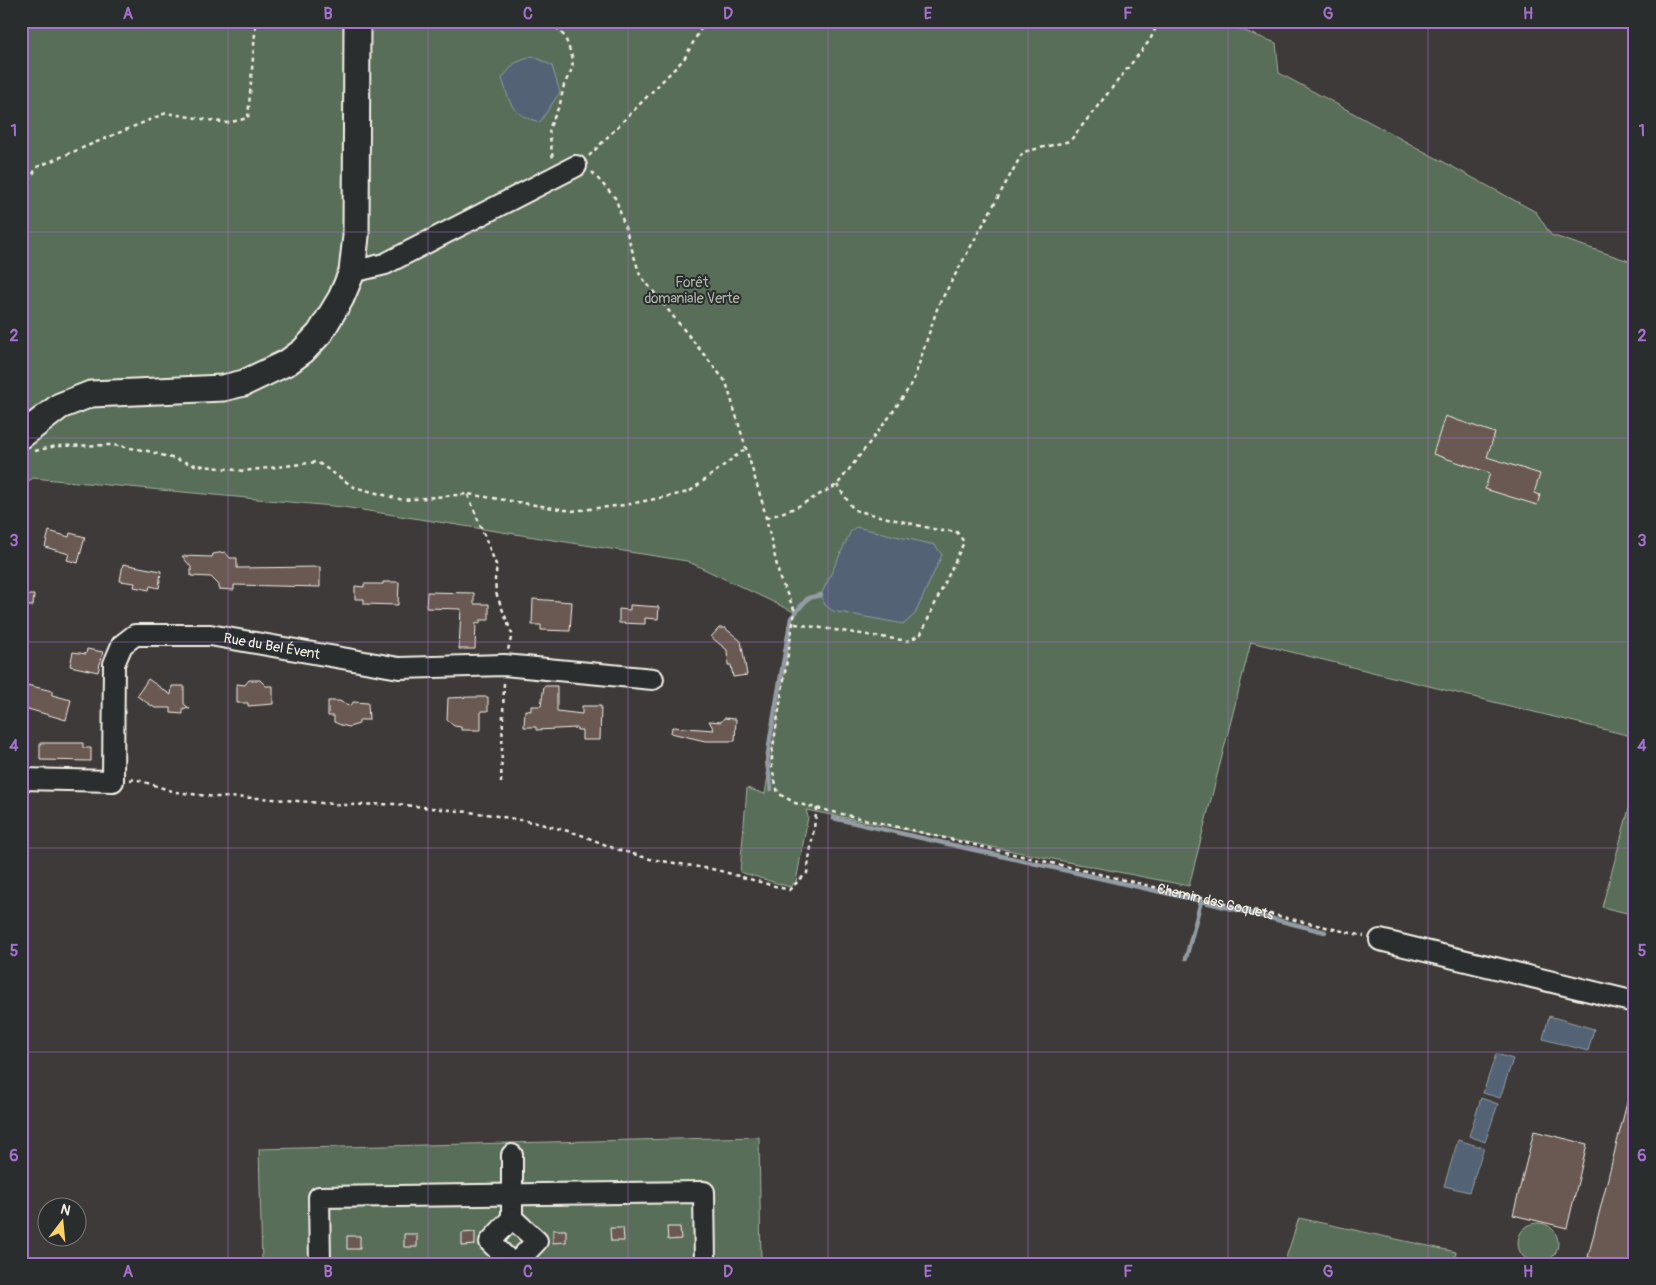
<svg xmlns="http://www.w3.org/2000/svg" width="1656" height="1285" font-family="Pangolin,sans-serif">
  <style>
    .green { fill: #596e59; stroke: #a6b0a0 }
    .water { fill: #526474; stroke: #939ca2 }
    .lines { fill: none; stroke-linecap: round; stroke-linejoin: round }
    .stream { stroke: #939ca2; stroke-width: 4.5 }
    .building { fill: #6a5953; stroke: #f4f1e8 }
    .minor-casing { stroke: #f4f1e8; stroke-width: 24 }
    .major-casing { stroke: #f4f1e8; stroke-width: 29 }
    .path { stroke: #f4f1e8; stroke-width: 2.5; stroke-dasharray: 4 4; stroke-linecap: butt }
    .minor { stroke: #2a2d2e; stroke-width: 20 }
    .major { stroke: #2a2d2e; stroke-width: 25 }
    .grid { fill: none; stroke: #a571cd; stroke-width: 1; stroke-opacity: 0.55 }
    .labels { text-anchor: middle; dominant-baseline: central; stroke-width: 4; stroke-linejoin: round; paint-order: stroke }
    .park-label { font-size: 14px; fill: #aeb6a8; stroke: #2a2d2e }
    .street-label { font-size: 14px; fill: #f4f1e8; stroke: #2a2d2e }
    .neatline { fill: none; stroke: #a571cd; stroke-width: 2 }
    .grid-label { font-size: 16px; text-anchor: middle; font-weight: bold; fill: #a571cd }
  </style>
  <rect width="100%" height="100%" fill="#3d3a39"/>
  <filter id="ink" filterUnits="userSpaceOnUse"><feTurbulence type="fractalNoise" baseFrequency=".02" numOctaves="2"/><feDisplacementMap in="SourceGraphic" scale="10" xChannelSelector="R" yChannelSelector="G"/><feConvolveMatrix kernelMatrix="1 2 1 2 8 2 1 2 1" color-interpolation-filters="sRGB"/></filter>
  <g filter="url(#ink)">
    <!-- green -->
    <path class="green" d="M21 21H1233L1229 25 1276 43 1279 73 1536 212 1551 235 1635 263V737L1251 642 1189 886 806 810 808 817 796 882 790 887 740 872 747 788 765 794 794 612 687 561 343 507 33 478 21 486Z
      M1635 787V915L1602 907Z
      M759 1137 761 1264H262L259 1149Z
      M1299 1218 1456 1252 1453 1264H1284Z
      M1518 1243a20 20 0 1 1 40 0a20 20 0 1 1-40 0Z"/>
    <!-- water -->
    <path class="water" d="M533 56 552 66 560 92 540 122C511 115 510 104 502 78L515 63Z
      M856 527 935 545 942 555 915 614 904 624 833 611 824 604 821 595 851 531Z
      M1549 1016 1594 1029 1588 1051 1543 1039Z
      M1496 1054 1513 1059 1500 1098 1483 1093Z
      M1481 1098 1498 1104 1485 1142 1469 1136Z
      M1458 1140 1484 1148 1469 1192 1444 1186Z"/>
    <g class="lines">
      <!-- stream -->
      <path class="stream" d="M771 789 767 762 770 739 791 618 808 598 821 595
        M833 818 1201 901 1325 932
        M1186 958 1201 901"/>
    </g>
    <!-- building -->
    <path class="building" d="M1445 416 1495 433 1487 457 1540 474 1534 493 1540 495 1537 505 1485 489 1490 473 1433 454Z
      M49 531 69 537 70 533 85 537 78 563 67 560 69 554 45 547Z
      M225 552 230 558H237V568L320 567V587L234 585V590L219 589V585L211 577 191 576V567L182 556 212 557 213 554Z
      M123 564 161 571 159 588 150 586 149 590 134 587 135 583 120 581Z
      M383 582H399L398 605 364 604V599H355V586L364 587V584H383Z
      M427 592 474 593V604H489V620H480V624L476 623 475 649H459L461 609 426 608Z
      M21 595H34L33 606H21Z
      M533 599 572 602 570 631 541 630V625H532Z
      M630 605 659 607 658 619 645 618V624L619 623V609L630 610Z
      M719 628H725L741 641 747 675 733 677 731 665H728L727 650 711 637Z
      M87 649 103 652 98 672 70 666 73 652 86 654Z
      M148 679 171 695 172 686H184V704L190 709 183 708V714L171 713V708H155L137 696Z
      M249 680H260L266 686H273V704L248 706V703H237V684L245 685Z
      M27 685 52 691V695L71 700 66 720 21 707Z
      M544 686H557V711L582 714V706H601L600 740H582V730H577V728L536 730V727H524L525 710 531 711V706H541Z
      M471 697H488V711H481V730H461V727L454 726 447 720 448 698Z
      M328 701H339L351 706 353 702 368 703 369 720H359V724L349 727 341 725 334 722V716H328Z
      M724 718 736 719 735 741H705L671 733 672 727 714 730 709 721 721 722Z
      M40 743H83V748H91V761L40 760Z
      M1631 1087 1635 1088V1264H1616L1588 1257Z
      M1534 1131 1587 1144 1567 1228 1513 1215Z
      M667 1227H680L681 1239 668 1240Z
      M610 1228H623L624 1241H611Z
      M553 1230H566V1242L553 1243Z
      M475 1232V1245L462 1246V1233Z
      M404 1234H417V1247H404Z
      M347 1236H360V1249H347Z"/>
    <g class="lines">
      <defs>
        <g id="minor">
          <path d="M352 272 385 264 576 166"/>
          <path id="s2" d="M21 779 113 781 114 664 122 645 135 635H210L399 668 504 665 653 679"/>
          <path d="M1380 940 1635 1002"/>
          <path d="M512 1155V1218L490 1242 513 1264"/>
          <path d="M512 1218 537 1241 515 1264"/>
          <path d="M320 1264 319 1197 704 1192 705 1264"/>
        </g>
        <path id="major" d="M21 436 60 406 91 394 223 388 244 383 288 362 303 351 320 333 341 298 352 272 356 236 357 21"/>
      </defs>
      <!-- minor casing -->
      <use href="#minor" class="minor-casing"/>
      <!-- major casing -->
      <use href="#major" class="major-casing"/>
      <!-- path -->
      <g class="path">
        <path d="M551 21 565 37 573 59 572 69 564 85 560 104 549 129 553 160"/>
        <path d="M589 156 684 59 705 21"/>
        <path id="s1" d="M592 172 616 199 640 275 726 382 763 505 780 579 795 611 772 753V768L778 793 795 803 1364 936"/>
        <path d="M21 195 37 167 166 113 227 123 248 118 256 21"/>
        <path d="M35 451 56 446 113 445 148 451 195 465 244 471 317 462 354 487 403 500 468 494 572 511 625 505 689 492 745 449"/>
        <path d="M468 495 497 567 495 579 496 593 512 634 508 650"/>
        <path d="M767 518 795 508 837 485 890 416 913 382 938 306 1023 152 1070 141 1150 40 1159 21"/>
        <path d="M795 624 908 641 921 634 964 542 956 531H942L854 510 837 485"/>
        <path d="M130 780 135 779 175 792 215 797 261 798 345 805 396 804 486 814 537 823 579 834 613 848 650 859 717 870 789 890 807 873 817 808"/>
        <path d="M501 783 504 682"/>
      </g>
      <!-- minor -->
      <use href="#minor" class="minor"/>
      <!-- major -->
      <use href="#major" class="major"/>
    </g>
  </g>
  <!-- grid -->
  <path class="grid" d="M228 21V1264M428 21V1264M628 21V1264M828 21V1264M1028 21V1264M1228 21V1264M1428 21V1264M21 232H1635M21 438H1635M21 642H1635M21 848H1635M21 1052H1635"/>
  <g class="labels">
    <!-- park labels -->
    <g class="park-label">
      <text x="692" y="282">Forêt<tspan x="692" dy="16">domaniale Verte</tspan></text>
    </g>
    <!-- street labels -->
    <g class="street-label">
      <text stroke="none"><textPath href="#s2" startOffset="384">Rue du Bel Évent</textPath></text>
      <text stroke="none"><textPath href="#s1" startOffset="1129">Chemin des Coquets</textPath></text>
    </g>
  </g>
  <!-- margin -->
  <rect width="1656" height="1285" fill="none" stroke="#2a2d2e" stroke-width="55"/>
  <!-- north arrow -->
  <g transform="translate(62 1222) rotate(16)"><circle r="24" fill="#2a2d2e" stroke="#7b7b78"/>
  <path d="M0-4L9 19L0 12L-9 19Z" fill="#ffd166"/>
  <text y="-8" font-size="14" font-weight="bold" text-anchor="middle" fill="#f4f1e8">N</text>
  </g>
  <rect x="28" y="28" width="1600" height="1230" class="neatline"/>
  <g class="grid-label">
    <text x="128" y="19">A</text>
    <text x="328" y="19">B</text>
    <text x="528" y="19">C</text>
    <text x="728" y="19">D</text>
    <text x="928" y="19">E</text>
    <text x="1128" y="19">F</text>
    <text x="1328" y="19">G</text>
    <text x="1528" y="19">H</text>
    <text x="14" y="136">1</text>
    <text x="1642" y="136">1</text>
    <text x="14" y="341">2</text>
    <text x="1642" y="341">2</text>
    <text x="14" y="546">3</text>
    <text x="1642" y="546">3</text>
    <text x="14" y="751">4</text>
    <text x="1642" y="751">4</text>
    <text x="14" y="956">5</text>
    <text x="1642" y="956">5</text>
    <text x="14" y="1161">6</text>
    <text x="1642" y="1161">6</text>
    <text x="128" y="1277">A</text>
    <text x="328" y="1277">B</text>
    <text x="528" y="1277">C</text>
    <text x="728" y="1277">D</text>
    <text x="928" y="1277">E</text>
    <text x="1128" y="1277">F</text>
    <text x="1328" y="1277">G</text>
    <text x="1528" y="1277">H</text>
  </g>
</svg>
